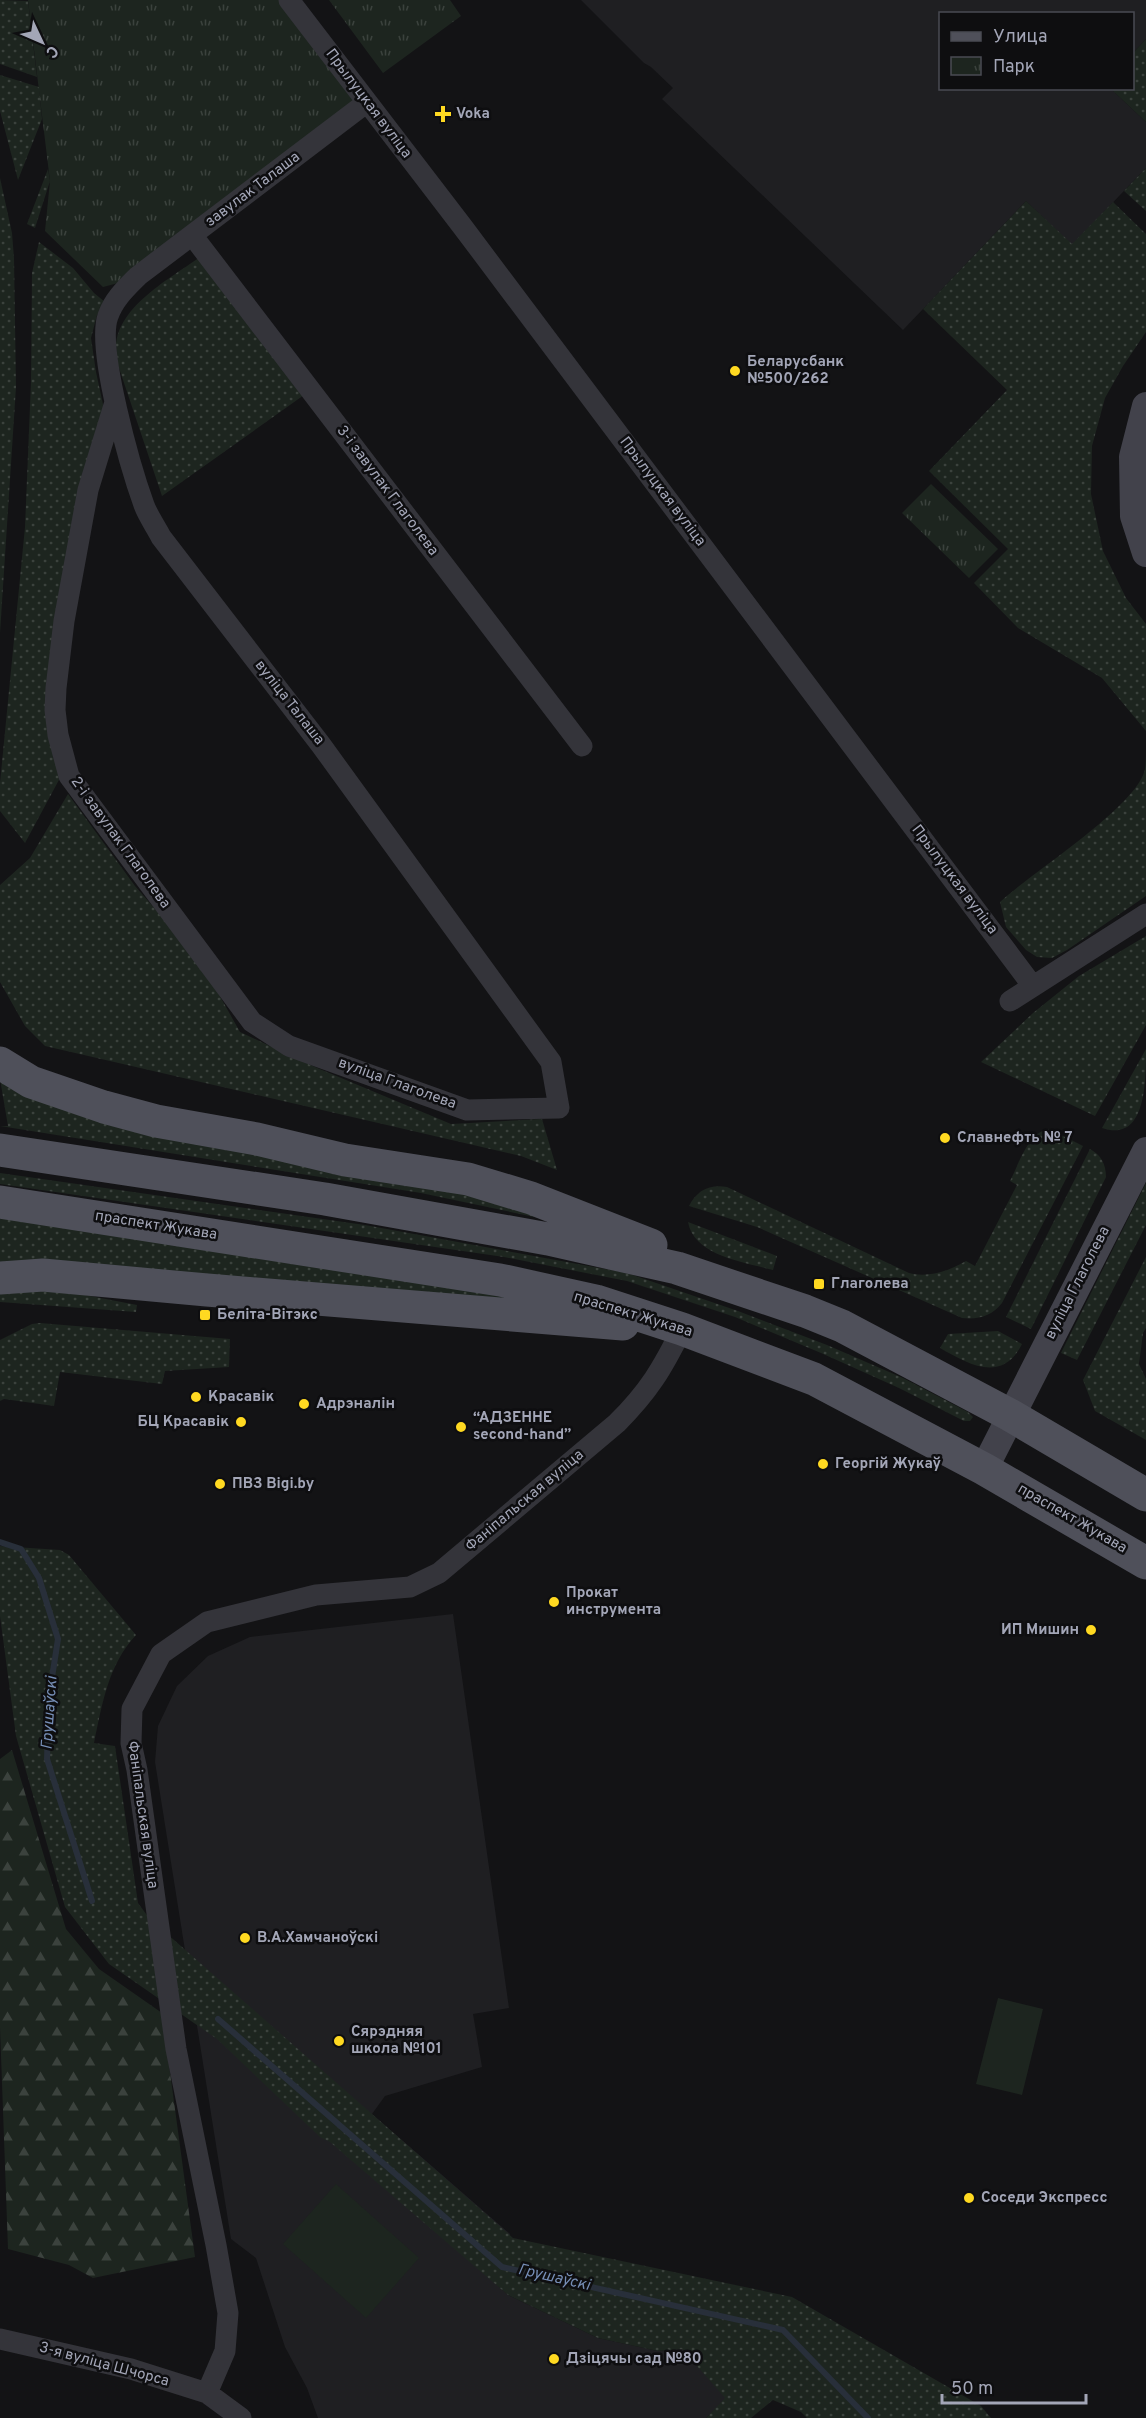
<svg xmlns="http://www.w3.org/2000/svg" width="1146" height="2418" font-family="Overpass,sans-serif">
  <style>
    .built { fill: #1f1f22 }
    .grass { fill: url(#grass-dots) }
    .forest { fill: url(#forest-firs) }
    .park { fill: url(#park-tufts) }
    .pitch { fill: #1d251f }
    .lines { fill: none; stroke-linecap: round; stroke-linejoin: round }
    .stream { stroke: #282f3a; stroke-width: 6 }
    .street { stroke: #34343a; stroke-width: 21 }
    .secondary { stroke: #42424b; stroke-width: 28 }
    .primary { stroke: #4f505a; stroke-width: 33 }
    .poi-dot { fill: #ffd921; stroke: #0e0e10; stroke-width: 2 }
    .labels { text-anchor: middle; dominant-baseline: central; stroke-width: 5; stroke-linejoin: round; paint-order: stroke }
    .street-label { font-size: 15px; fill: #a3a6b7; stroke: #0e0e10 }
    .poi-label { font-size: 15px; font-weight: bold; fill: #a3a6b7; stroke: #0e0e10; text-anchor: start }
    .water-label { font-size: 16px; font-style: italic; fill: #768eb6; stroke: #0e0e10 }
  </style>
  <defs>
    <pattern id="grass-dots" width="8" height="8" patternUnits="userSpaceOnUse" patternTransform="scale(1.5)"><rect width="8" height="8" fill="#1d251f"/><path d="M2 2h.1M6 6h.1" fill="none" stroke="#3b423d" stroke-width="1.8" stroke-linecap="round"/></pattern>
    <pattern id="forest-firs" width="22" height="20" patternUnits="userSpaceOnUse" patternTransform="scale(1.5)"><rect width="22" height="20" fill="#1d251f"/><path d="M5 1l3.5 6h-7zM16 11l3.5 6h-7z" fill="#3b423d"/></pattern>
    <pattern id="park-tufts" width="24" height="20" patternUnits="userSpaceOnUse" patternTransform="scale(1.5)"><rect width="24" height="20" fill="#1d251f"/><path d="M3 7l-1-3M5 7V3M7 7l1-3M15 17l-1-3M17 17v-4M19 17l1-3" fill="none" stroke="#3b423d"/></pattern>
  </defs>
  <rect width="100%" height="100%" fill="#131315"/>
  <!-- built -->
  <path class="built" d="M581 0H1146V39L1133 53 1132 14H940V88L1111 89 1146 122V168L1072 245 1026 201 903 330 662 99 673 88 651 67 644 63Z
    M453 1614 509 2008 473 2014 482 2067 385 2096 372 2114 510 2234 496 2284 508 2295 598 2338 658 2351 682 2349 726 2398 706 2418H318L307 2388 285 2347 256 2258 231 2239 155 1762 158 1726 177 1686 208 1656 250 1637Z"/>
  <!-- grass -->
  <path class="grass" d="M0 0 28 1 37 77 0 64Z
    M1146 39V122L1111 89 1132 88 1133 53Z
    M0 75 39 87 42 119 18 180 0 111Z
    M1146 168V211L1124 191Z
    M48 169 50 181 35 228 27 224Z
    M0 178 12 233 14 258 16 387 0 633Z
    M1026 201 1072 244 1113 202 1146 234V332L1123 366 1105 398 1092 446 1091 494 1103 551 1126 598 1146 624V731L1102 678 1018 628 974 583 1008 549 929 471 1007 390 923 309Z
    M39 242 73 268 94 293 105 302 97 315 91 338 96 372 104 409 74 527 60 778 25 843 0 811V783L25 527 31 382 32 273Z
    M200 257 304 395 162 496 118 365C118 359 116 352 116 346 118 306 171 278 200 257Z
    M1146 746V896L1067 950 1052 958 1037 957 1026 950 1006 927 1000 902C1031 873 1138 806 1145 769 1146 762 1146 753 1146 746Z
    M68 794 135 886 199 959 240 1032 315 1067 451 1124 542 1119 557 1170 521 1156 45 1046 25 1026 0 982V885L30 858Z
    M1146 936V1025L1095 1116 981 1062 1033 1013 1079 976Z
    M1146 1049C1146 1083 1146 1143 1102 1128Z
    M0 1079 518 1203 539 1218 421 1193 0 1126H8Z
    M1049 1129 1083 1146 1002 1303C992 1316 978 1320 962 1318L757 1227 689 1206C697 1190 710 1184 727 1187L909 1273C928 1278 949 1271 966 1261L975 1266 1017 1185 1010 1181C1019 1164 1028 1132 1049 1129Z
    M1090 1149C1101 1155 1106 1164 1106 1177L1031 1329 1006 1317Z
    M0 1173 365 1225 627 1273 738 1311 827 1345 903 1378 968 1412 973 1417 970 1421H964L899 1388 821 1353 735 1317 627 1281 504 1257 0 1184Z
    M1146 1183V1225L1077 1360 1061 1353Z
    M0 1216 507 1297 505 1305 0 1266Z
    M688 1222 777 1256 773 1270C744 1262 694 1256 688 1222Z
    M1146 1257V1328L1143 1333 1139 1364 1146 1379V1440L1095 1411 1083 1380Z
    M54 1289 137 1305 136 1312 0 1302V1292Z
    M40 1323 230 1339 229 1367 165 1371 162 1384 60 1372 54 1406 4 1399 0 1401V1340L32 1324Z
    M998 1331 1022 1344C1002 1384 968 1364 940 1348L948 1334Z
    M0 1546 60 1550 69 1555 136 1635C108 1665 102 1705 94 1743L115 1746 138 1903 149 1918 513 2238 792 2297 981 2406 991 2418H807L801 2412 773 2400 751 2418H706L725 2398 682 2349 658 2351 598 2338 508 2295 330 2142 320 2137 217 2039 109 1964 65 1907 16 1736 0 1616Z"/>
  <!-- forest -->
  <path class="forest" d="M12 1750 66 1929 99 1969 162 2013 195 2257 93 2278 69 2265 8 2249 0 2027V1759Z"/>
  <!-- park -->
  <path class="park" d="M28 0H282L355 100 118 283 103 287 45 231 50 181Z
    M329 0H450L461 16 383 73Z
    M931 484 998 549 969 578 902 513Z"/>
  <!-- pitch -->
  <path class="pitch" d="M998 1998 1043 2009 1022 2095 976 2084Z
    M336 2184 419 2258 366 2318 283 2244Z"/>
  <g class="lines">
    <!-- stream -->
    <path class="stream" d="M0 1542 21 1549 39 1578 58 1639 49 1697 47 1759 92 1901
      M218 2019 502 2267 783 2330 868 2418"/>
    <!-- street -->
    <path class="street" d="M289 0 462 226 1032 985
      M192 235 582 746
      M115 402 88 490 64 621 56 688 55 710 58 735 69 776 252 1022 289 1046 467 1110 559 1108 551 1062 321 745 161 537C156 527 148 516 144 505 131 469 96 348 108 316 114 299 126 288 138 276L366 103
      M1010 1001 1146 914
      M0 2339 131 2369 207 2393 241 2418
      M207 2393 225 2351 228 2313 216 2245 176 2049 137 1770 131 1743 132 1709 161 1654 207 1622 316 1595 410 1587 439 1573 617 1423C649 1391 662 1369 682 1329"/>
    <!-- secondary -->
    <path class="secondary" d="M1146 406 1133 457 1134 516 1146 553
      M984 1469 1146 1151"/>
    <!-- primary -->
    <path class="primary" d="M0 1063 31 1082 104 1107 156 1121 257 1139 345 1160 468 1179 531 1198 651 1245
      M0 1150 325 1199 548 1239 677 1268 805 1311 842 1326 1010 1415 1146 1495
      M0 1202 500 1280 596 1301 682 1329 814 1379 984 1469 1146 1563
      M0 1278 43 1275 207 1290 623 1324"/>
  </g>
  <!-- markers -->
  <g class="poi-dot">
    <path d="M440 105h6v6h6v6h-6v6h-6v-6h-6v-6h6z"/>
    <circle cx="735" cy="371" r="6"/>
    <circle cx="945" cy="1138" r="6"/>
    <rect x="813" y="1278" width="12" height="12" rx="3"/>
    <rect x="199" y="1309" width="12" height="12" rx="3"/>
    <circle cx="196" cy="1397" r="6"/>
    <circle cx="304" cy="1404" r="6"/>
    <circle cx="241" cy="1422" r="6"/>
    <circle cx="461" cy="1427" r="6"/>
    <circle cx="823" cy="1464" r="6"/>
    <circle cx="220" cy="1484" r="6"/>
    <circle cx="554" cy="1602" r="6"/>
    <circle cx="1091" cy="1630" r="6"/>
    <circle cx="245" cy="1938" r="6"/>
    <circle cx="339" cy="2041" r="6"/>
    <circle cx="969" cy="2198" r="6"/>
    <circle cx="554" cy="2359" r="6"/>
  </g>
  <g class="labels">
    <!-- street labels -->
    <g class="street-label">
      <text transform="translate(368 104) rotate(53)">Прылуцкая вуліца</text>
      <text transform="translate(253 190) rotate(-37)">завулак Талаша</text>
      <text transform="translate(387 491) rotate(53)">3-і завулак Глаголева</text>
      <text transform="translate(662 492) rotate(53)">Прылуцкая вуліца</text>
      <text transform="translate(289 703) rotate(52)">вуліца Талаша</text>
      <text transform="translate(120 843) rotate(54)">2-і завулак Глаголева</text>
      <text transform="translate(954 880) rotate(53)">Прылуцкая вуліца</text>
      <text transform="translate(397 1084) rotate(20)">вуліца Глаголева</text>
      <text transform="translate(156 1226) rotate(9)">праспект Жукава</text>
      <text transform="translate(1078 1283) rotate(-63)">вуліца Глаголева</text>
      <text transform="translate(633 1315) rotate(17)">праспект Жукава</text>
      <text transform="translate(525 1501) rotate(-40)">Фаніпальская вуліца</text>
      <text transform="translate(1072 1519) rotate(30)">праспект Жукава</text>
      <text transform="translate(142 1815) rotate(82)">Фаніпальская вуліца</text>
      <text transform="translate(104 2365) rotate(15)">3-я вуліца Шчорса</text>
    </g>
    <!-- poi labels -->
    <g class="poi-label">
      <text x="456" y="114">Voka</text>
      <text x="747" y="362">Беларусбанк<tspan x="747" dy="17">№500/262</tspan></text>
      <text x="957" y="1138">Славнефть № 7</text>
      <text x="831" y="1284">Глаголева</text>
      <text x="217" y="1315">Беліта-Вітэкс</text>
      <text x="208" y="1397">Красавік</text>
      <text x="316" y="1404">Адрэналін</text>
      <text x="473" y="1418">“АДЗЕННЕ<tspan x="473" dy="17">second-hand”</tspan></text>
      <text x="229" y="1422" text-anchor="end">БЦ Красавік</text>
      <text x="835" y="1464">Георгій Жукаў</text>
      <text x="232" y="1484">ПВЗ Bigi.by</text>
      <text x="566" y="1593">Прокат<tspan x="566" dy="17">инструмента</tspan></text>
      <text x="1079" y="1630" text-anchor="end">ИП Мишин</text>
      <text x="257" y="1938">В.А.Хамчаноўскі</text>
      <text x="351" y="2032">Сярэдняя<tspan x="351" dy="17">школа №101</tspan></text>
      <text x="981" y="2198">Соседи Экспресс</text>
      <text x="566" y="2359">Дзіцячы сад №80</text>
    </g>
    <!-- water labels -->
    <g class="water-label">
      <text transform="translate(50 1713) rotate(-86)">Грушаўскі</text>
      <text transform="translate(554 2278) rotate(13)">Грушаўскі</text>
    </g>
  </g>
  <!-- legend -->
  <rect x="939" y="12" width="195" height="78" fill="#0e0e10" stroke="#4a4b53" stroke-width="1.5"/>
  <rect x="951" y="32" width="30" height="9" fill="#4f505a" stroke="#4a4b53" stroke-width="1.5"/>
  <text x="993" y="42" font-size="18" fill="#a3a6b7">Улица</text>
  <rect x="951" y="57" width="30" height="18" fill="url(#park-tufts)" stroke="#4a4b53" stroke-width="1.5"/>
  <text x="993" y="72" font-size="18" fill="#a3a6b7">Парк</text>
  <!-- north arrow -->
  <g transform="translate(42 42) rotate(134)" stroke="#0e0e10" stroke-width="4.5" paint-order="stroke">
  <path d="M0-4.5L10 22L0 15L-10 22Z" fill="#a3a6b7"/>
  <text y="-9" font-size="16" font-weight="bold" text-anchor="middle" fill="#a3a6b7">С</text>
  </g>
  <!-- scale -->
  <path d="M942 2394v9h144v-9" fill="none" stroke="#a3a6b7" stroke-width="3"/>
  <text x="951" y="2394" font-size="18" fill="#a3a6b7" stroke="#0e0e10" stroke-width="4.5" paint-order="stroke">50 m</text>
</svg>
